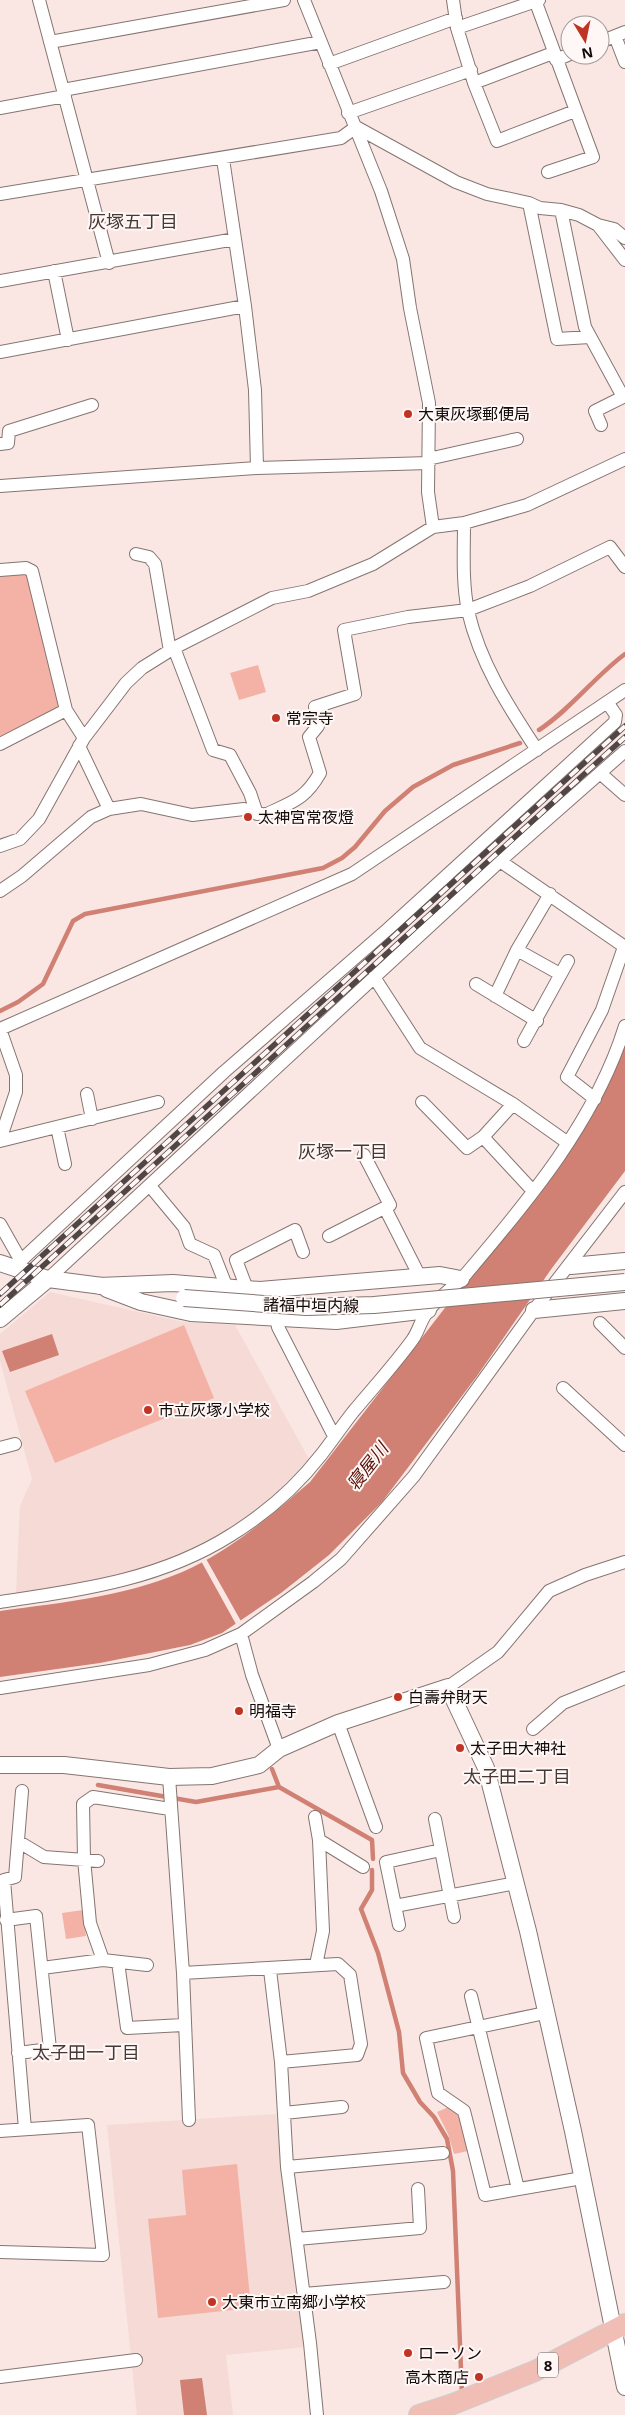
<svg xmlns="http://www.w3.org/2000/svg" width="625" height="2415" font-family="'Open Sans','Noto Sans JP',sans-serif">
  <style>
    .built { fill: #f5dad5 }
    .green { fill: #f4b2a6 }
    .water { fill: #d08173 }
    .pier { fill: #fae7e4 }
    .lines { fill: none; stroke-linecap: round; stroke-linejoin: round }
    .stream { stroke: #d08173; stroke-width: 4.5 }
    .minor-casing { stroke: #857571; stroke-width: 14 }
    .tertiary-casing { stroke: #857571; stroke-width: 18 }
    .primary-casing { stroke: #cfcece; stroke-width: 22 }
    .minor { stroke: #fff; stroke-width: 12 }
    .tertiary { stroke: #fff; stroke-width: 16 }
    .primary { stroke: #f1beb5; stroke-width: 20 }
    .rail-casing { stroke: #504645; stroke-width: 5.5 }
    .rail { stroke: #fff7f6; stroke-width: 4; stroke-dasharray: 11; stroke-linecap: butt }
    .tertiary-bridge-casing { stroke: #857571; stroke-width: 18; stroke-linecap: butt }
    .tertiary-bridge { stroke: #fff; stroke-width: 16 }
    .poi-dot { fill: #c03423; stroke: #fff7f6; stroke-width: 2 }
    .labels { text-anchor: middle; dominant-baseline: central; stroke-width: 4; stroke-linejoin: round; paint-order: stroke }
    .shield { fill: #fff7f6; stroke: #585150; stroke-width: 1 }
    .shield-label { font-size: 15px; font-weight: bold; fill: #100a09 }
    .poi-label { font-size: 16px; fill: #100a09; stroke: #fff7f6; text-anchor: start }
    .street-label { font-size: 16px; fill: #100a09; stroke: #fff7f6 }
    .neighbourhood-label { font-size: 18px; fill: #463835; stroke: #fff7f6 }
    .water-label { font-size: 18px; font-style: italic; fill: #591108; stroke: #fff7f6 }
  </style>
  <rect width="100%" height="100%" fill="#fae7e4"/>
  <!-- built -->
  <path class="built" d="M50 1292 183 1322 235 1325 309 1459 262 1507 196 1549 120 1576 16 1594 20 1506 32 1479 0 1361V1334Z
    M276 2114 305 2347 226 2355 233 2415H137L107 2125Z"/>
  <!-- green -->
  <path class="green" d="M0 573 29 574 62 708 0 739Z
    M258 665 266 692 239 700 230 673Z
    M184 1325 214 1398 55 1463 25 1391Z
    M83 1910 86 1936 66 1939 62 1913Z
    M451 2106 459 2111 468 2151 454 2154 448 2134 437 2112Z
    M237 2164 251 2308 158 2318 148 2219 186 2215 182 2170Z"/>
  <!-- water -->
  <path class="water" d="M625 1042V1171L552 1268 477 1376 382 1502 329 1555 281 1593 222 1633 190 1645 100 1663 0 1677V1611C65 1602 133 1596 193 1567 236 1546 274 1513 310 1482L589 1122 621 1056Z
    M52 1334 59 1355 10 1372 2 1351Z
    M202 2378 207 2415H184L180 2380Z"/>
  <!-- pier -->
  <path class="pier" d="M205 1557 242 1623 237 1626 200 1559Z"/>
  <g class="lines">
    <!-- stream -->
    <path class="stream" d="M539 730C571 709 594 677 625 654
      M0 1011 18 1002 43 984 73 921 85 914 323 868 342 858 355 847 385 811 413 787 453 765 520 743
      M272 1769 279 1787
      M98 1785 196 1802 279 1787 372 1840 373 1859
      M372 1870V1890L361 1909 378 1953 399 2032 403 2073 420 2102 434 2117 447 2139 453 2171 462 2394"/>
    <defs>
      <path id="minor" d="M39 0 109 263
        M304 0 381 191 403 259 410 308 429 403 428 492 433 527
        M453 0 457 28 474 83 553 53
        M535 0 593 157 548 172
        M457 28 539 0
        M615 36 625 62
        M50 42 284 0
        M600 42 625 32
        M556 60 570 54
        M329 64 456 18
        M474 83 497 141 575 111
        M63 90 321 42
        M0 108 65 96
        M348 113 471 70
        M356 127 456 182 487 194 529 203 540 208 561 210 579 215 598 225 625 260
        M223 159 245 306 255 390 257 468
        M0 194 341 138 356 127
        M529 203 557 339 590 337
        M561 210 585 327 623 397 595 411 601 425
        M598 225 614 229 625 238
        M54 271 68 340
        M0 281 235 239
        M0 352 245 306
        M0 444 8 443 9 431 92 405
        M428 459 517 439
        M0 486 257 468 429 463
        M464 523C464 552 462 582 468 611 480 663 508 706 537 750
        M136 554 149 557 155 564 170 651
        M0 570 26 568 32 571 66 710 84 738
        M174 648 213 750 230 755 250 793 257 814
        M0 744 66 710
        M79 746 109 809
        M600 773 625 795
        M0 846 20 839 39 819 84 738 126 683 142 668 174 648 272 598 308 591 373 564 433 527 464 523 527 505 625 459
        M500 861 625 947
        M0 891 22 876 91 817 109 809 141 804 192 815 244 809 265 815C291 802 304 801 320 773L309 737 318 726 315 707 355 694 344 630 408 617 468 610 530 586 610 547 625 567
        M517 950 560 974
        M374 977 420 1048 513 1104 568 1143
        M476 984 537 1021
        M495 996 517 950 550 894
        M0 1029 352 874 625 690
        M524 1041 568 961
        M87 1094 92 1119
        M595 1099 567 1077 602 1010 624 947
        M422 1102 467 1148 483 1137 513 1104
        M57 1127 65 1164
        M483 1137 533 1191
        M0 1140 16 1092V1075L0 1029
        M0 1141 158 1102
        M150 1186 184 1227 190 1244 214 1255 227 1288
        M385 1208 420 1277
        M0 1224 21 1261
        M329 1236 390 1205 364 1155
        M14 1267 224 1072 388 929 615 722 616 715 607 702
        M48 1279 500 861 625 751
        M247 1289 236 1260 295 1230 303 1252
        M276 1318 278 1327 334 1436
        M600 1323 625 1348
        M563 1388 625 1445
        M0 1448 15 1444
        M0 1602C81 1590 160 1580 231 1535 265 1514 296 1487 321 1455 332 1441 342 1426 353 1412 373 1388 395 1364 413 1339 419 1330 421 1319 428 1311 438 1297 455 1287 466 1274 529 1200 596 1120 625 1026
        M241 1634 252 1675 279 1749
        M448 1687 498 1652 549 1591 585 1575 625 1562
        M0 1688 149 1665 205 1650 241 1634 313 1582 341 1559 414 1476 534 1310 625 1192
        M338 1723 376 1827
        M533 1729 563 1703 625 1678
        M169 1777 183 1973 189 2120
        M22 1791 15 1877 4 1880 25 2129
        M315 1817 319 1840 323 1931 316 1965
        M435 1819 454 1917
        M319 1840 363 1867
        M19 1842 44 1857 98 1861
        M395 1906 516 1883
        M6 1920 36 1916 50 2049 18 2053
        M399 1925 386 1862 441 1850
        M103 1960 90 1923 84 1859 83 1804 93 1797 170 1809
        M118 1962 127 2028 183 2025
        M42 1968 103 1960 147 1965
        M270 1970 281 2062 287 2167 310 2343 317 2415
        M183 1973 338 1964 350 1975 361 2044 357 2055 281 2062
        M471 1996 518 2189
        M545 2013 426 2038 438 2093 464 2111 485 2195 582 2178
        M284 2113 342 2107
        M0 2131 88 2125 103 2255 0 2252
        M287 2167 443 2153
        M297 2239 420 2228 418 2189
        M304 2294 444 2282
        M0 2377 136 2360"/>
      <path id="tertiary" d="M0 1263 48 1279 110 1287
        M571 1266 625 1261
        M99 1286 173 1283 260 1290 440 1275 461 1279
        M107 1289 141 1302 191 1313 336 1321 428 1310
        M534 1310 625 1301
        M0 1319 48 1279
        M0 1765H64L169 1777 212 1776 259 1765 279 1749 338 1723 448 1687 486 1768 528 1931 573 2131 625 2387"/>
      <path id="primary" d="M419 2415 453 2404 535 2371 625 2324"/>
    </defs>
    <!-- minor casing -->
    <use href="#minor" class="minor-casing"/>
    <!-- tertiary casing -->
    <use href="#tertiary" class="tertiary-casing"/>
    <!-- primary casing -->
    <use href="#primary" class="primary-casing"/>
    <!-- minor -->
    <use href="#minor" class="minor"/>
    <!-- tertiary -->
    <use href="#tertiary" class="tertiary"/>
    <!-- primary -->
    <use href="#primary" class="primary"/>
    <defs>
      <path id="rail" d="M0 1294 625 726
        M0 1305 625 737"/>
    </defs>
    <!-- rail casing -->
    <use href="#rail" class="rail-casing"/>
    <!-- rail -->
    <use href="#rail" class="rail"/>
    <defs>
      <path id="tertiary-bridge" d="M184 1298 306 1307 374 1305 625 1282"/>
    </defs>
    <!-- tertiary-bridge casing -->
    <use href="#tertiary-bridge" class="tertiary-bridge-casing"/>
    <!-- tertiary-bridge -->
    <use href="#tertiary-bridge" class="tertiary-bridge"/>
  </g>
  <!-- markers -->
  <g class="poi-dot">
    <circle cx="408" cy="414" r="5"/>
    <circle cx="276" cy="718" r="5"/>
    <circle cx="248" cy="817" r="5"/>
    <circle cx="148" cy="1410" r="5"/>
    <circle cx="398" cy="1697" r="5"/>
    <circle cx="239" cy="1711" r="5"/>
    <circle cx="460" cy="1748" r="5"/>
    <circle cx="212" cy="2302" r="5"/>
    <circle cx="408" cy="2353" r="5"/>
    <circle cx="479" cy="2377" r="5"/>
  </g>
  <g class="labels">
    <!-- shield labels -->
    <rect class="shield" x="538" y="2352.5" width="20" height="25" rx="4"/>
    <g class="shield-label">
      <text x="548" y="2365">8</text>
    </g>
    <!-- poi labels -->
    <g class="poi-label">
      <text x="418" y="414">大東灰塚郵便局</text>
      <text x="286" y="718">常宗寺</text>
      <text x="258" y="817">太神宮常夜燈</text>
      <text x="158" y="1410">市立灰塚小学校</text>
      <text x="408" y="1697">白壽弁財天</text>
      <text x="249" y="1711">明福寺</text>
      <text x="470" y="1748">太子田大神社</text>
      <text x="222" y="2302">大東市立南郷小学校</text>
      <text x="418" y="2353">ローソン</text>
      <text x="469" y="2377" text-anchor="end">高木商店</text>
    </g>
    <!-- street labels -->
    <g class="street-label">
      <text transform="translate(311 1305) rotate(1)">諸福中垣内線</text>
    </g>
    <!-- neighbourhood labels -->
    <g class="neighbourhood-label">
      <text x="133" y="221">灰塚五丁目</text>
      <text x="343" y="1151">灰塚一丁目</text>
      <text x="517" y="1776">太子田二丁目</text>
      <text x="86" y="2052">太子田一丁目</text>
    </g>
    <!-- water labels -->
    <g class="water-label">
      <text transform="translate(367 1466) rotate(-52)">寝屋川</text>
    </g>
  </g>
  <!-- north arrow -->
  <g transform="translate(585 40) rotate(170)"><circle r="24" fill="#fff7f6" stroke="#9f9897"/>
  <path d="M0-4L9 19L0 12L-9 19Z" fill="#c03423"/>
  <text y="-8" font-size="14" font-weight="bold" text-anchor="middle" fill="#100a09">N</text>
  </g>
</svg>
